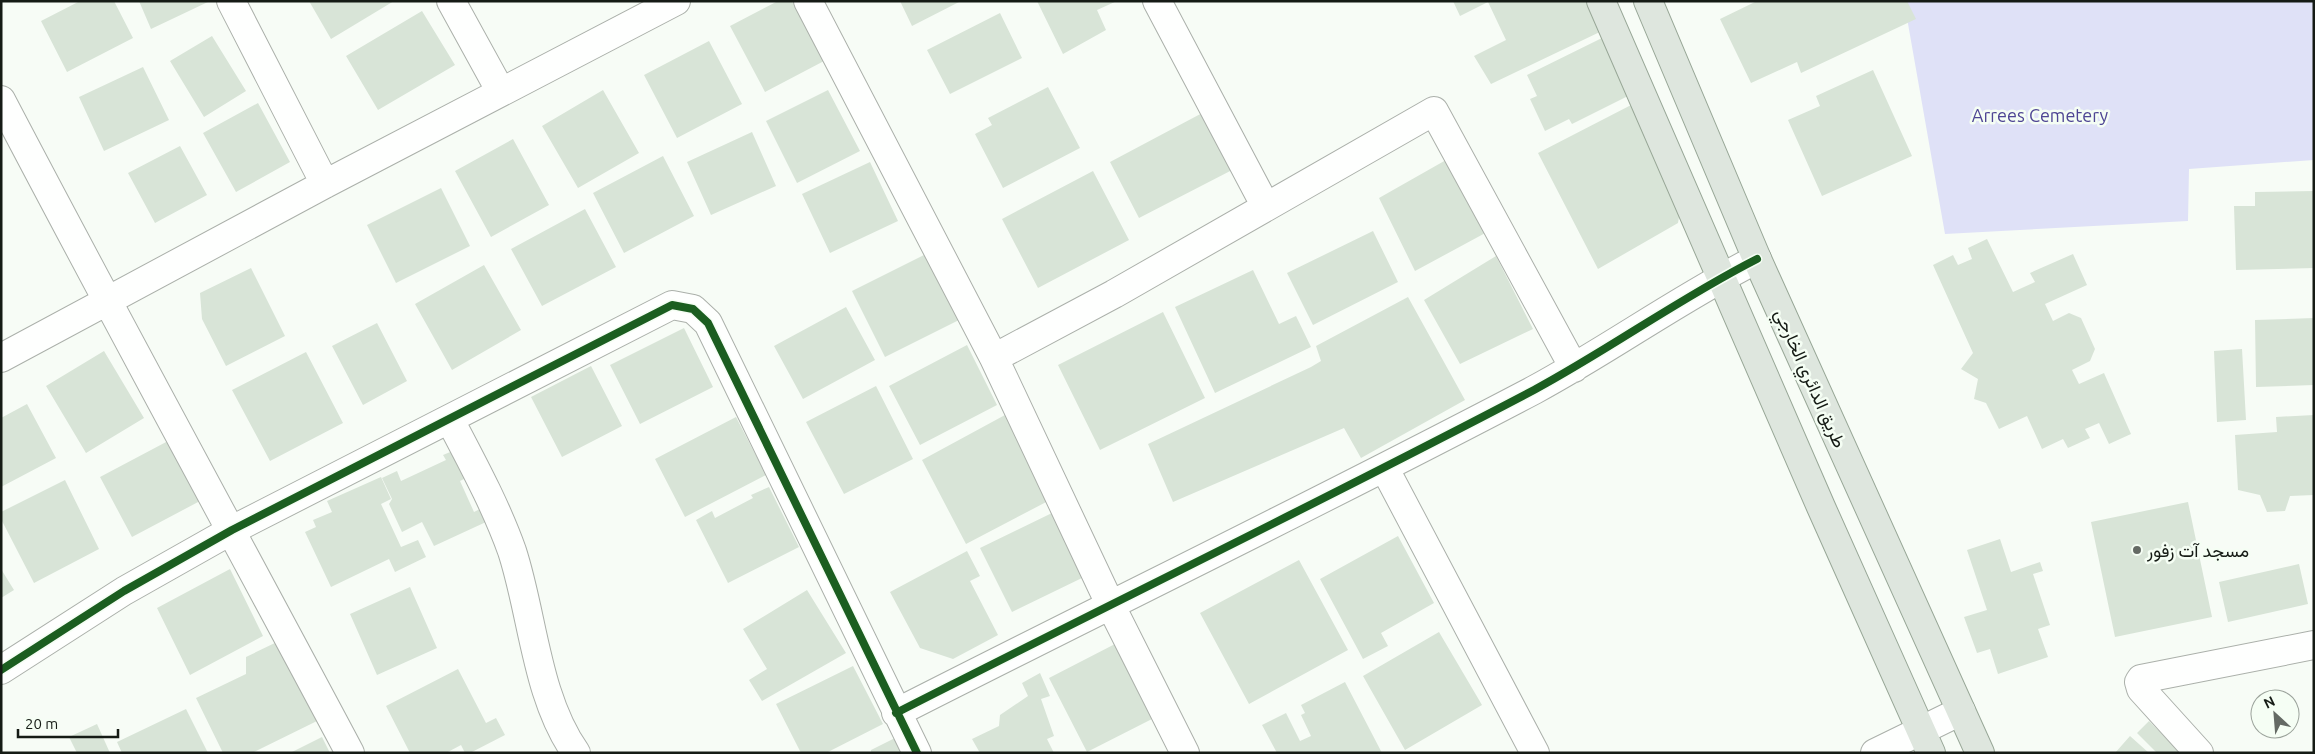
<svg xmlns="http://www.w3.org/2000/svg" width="2315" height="754" font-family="Ubuntu,Vazirmatn,sans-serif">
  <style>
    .green { fill: #dfe1f7 }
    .building { fill: #d8e4d7 }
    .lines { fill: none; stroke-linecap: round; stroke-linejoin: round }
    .minor-casing { stroke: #abb0aa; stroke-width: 30 }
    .primary-casing { stroke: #98a797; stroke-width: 30 }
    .minor { stroke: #fefffe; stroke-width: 28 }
    .primary { stroke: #dee6de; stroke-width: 28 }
    .cycleway-casing { stroke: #f5fef4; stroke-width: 11 }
    .cycleway { stroke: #1b5e20; stroke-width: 8 }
    .poi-dot { fill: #646a64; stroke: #f5fef4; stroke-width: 2 }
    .labels { text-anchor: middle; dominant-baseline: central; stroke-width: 5; stroke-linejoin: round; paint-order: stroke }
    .park-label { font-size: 18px; fill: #4f4694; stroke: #f5fef4 }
    .street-label { font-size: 18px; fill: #151b15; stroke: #f5fef4 }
    .poi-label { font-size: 18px; fill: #151b15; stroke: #f5fef4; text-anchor: start }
  </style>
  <rect width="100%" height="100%" fill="#f7fcf6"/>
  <!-- green -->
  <path class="green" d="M1904 1H2314V160L2189 169 2188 221 1945 234Z"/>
  <!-- building -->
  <path class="building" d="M80 1H114L133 38 67 72 41 21Z
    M139 1H210L151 29Z
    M309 1H394L331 39Z
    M778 1H792L824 61 765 92 730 26Z
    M900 1H961L912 26Z
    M1037 1H1117L1097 10 1106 30 1063 54Z
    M1453 1H1589L1604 30 1491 84 1474 56 1506 40 1488 2 1460 16Z
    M1757 1H1907L1916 19 1801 73 1797 62 1751 83 1720 19Z
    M422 11 455 65 378 110 346 56Z
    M1000 13 1022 58 950 94 927 50Z
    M212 36 246 91 204 117 170 61Z
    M1606 36 1634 93 1572 124 1569 119 1545 131 1530 99 1537 96 1527 75Z
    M709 41 742 104 677 138 644 75Z
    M143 67 169 120 104 151 79 97Z
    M1873 70 1912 156 1822 196 1788 120 1820 106 1816 96Z
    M1048 87 1080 148 1003 188 975 134 992 125 988 118Z
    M603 90 639 153 578 188 542 126Z
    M828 90 860 151 797 183 766 121Z
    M258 103 290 162 236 192 203 133Z
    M1635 103 1682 200 1678 223 1598 269 1538 153Z
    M1206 111 1236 168 1139 218 1110 162Z
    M752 132 776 186 711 215 687 162Z
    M513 139 549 205 491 237 455 171Z
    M180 146 207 195 155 223 128 173Z
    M663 156 694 216 624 253 593 193Z
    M1446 160 1489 231 1415 271 1379 198Z
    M870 162 898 221 830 253 802 194Z
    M1093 171 1129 240 1038 288 1002 219Z
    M441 188 470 246 396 283 367 225Z
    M2314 191V268L2236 270 2234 206H2255V192Z
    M585 209 616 267 542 306 511 249Z
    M1373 231 1398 282 1313 325 1287 273Z
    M1987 239 2013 292 2035 282 2030 273 2073 254 2087 285 2045 304 2053 321 2069 313 2081 318 2095 349 2090 361 2072 370 2079 384 2104 373 2131 434 2109 444 2099 423 2085 429 2090 438 2068 448 2063 439 2042 449 2027 416 1999 429 1986 403 1974 399 1978 379 1961 369 1973 353 1933 265 1953 255 1958 265 1972 259 1968 248Z
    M926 254 959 320 885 357 852 291Z
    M1496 256 1533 329 1460 364 1424 300Z
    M484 265 521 330 452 370 415 304Z
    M251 268 285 336 226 366 202 319 200 293Z
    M1253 270 1279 324 1296 316 1311 347 1215 393 1175 307Z
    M1408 297 1465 400 1361 458 1344 428 1173 502 1148 444 1311 367 1321 361 1316 346Z
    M846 307 875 360 803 399 774 346Z
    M1163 312 1205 398 1100 450 1058 365Z
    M2314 318V385L2256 387 2255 320Z
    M377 323 407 381 363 405 332 346Z
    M684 328 713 387 640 424 610 365Z
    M967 345 997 405 920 445 889 386Z
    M2242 349 2246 420 2217 422 2214 351Z
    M104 351 144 418 86 453 46 386Z
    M306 352 343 423 270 461 232 390Z
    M591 366 622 426 562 457 531 397Z
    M876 386 913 459 844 494 806 422Z
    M27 404 56 458 1 487V418Z
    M1005 415 1050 500 966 544 922 460Z
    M2314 415V495L2290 496 2285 511 2267 512 2260 495 2238 490 2235 435 2277 432 2276 417Z
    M736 417 766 475 685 517 655 459Z
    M168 441 200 501 132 537 100 477Z
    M455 450 468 477 460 481 474 512 480 509 486 522 434 546 422 522 402 532 389 504 392 499 382 478 397 471 401 481 446 460 443 455Z
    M381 477 391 499 381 504 401 547 418 540 426 557 395 572 389 559 331 587 305 532 316 527 313 520 332 512 327 501Z
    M65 480 99 549 34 583 1 519V512Z
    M769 487 799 547 728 583 696 520 712 511 715 518 753 498 751 495Z
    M2188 502 2212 617 2115 637 2091 522Z
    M1052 513 1084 577 1012 612 980 548Z
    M1398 536 1434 603 1381 633 1388 646 1363 659 1320 579Z
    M2000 539 2011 572 2040 562 2043 571 2033 574 2050 625 2038 629 2048 657 1998 674 1990 649 1977 653 1964 617 1987 610 1967 550Z
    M967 551 980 576 970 581 998 635 953 659 920 648 890 592Z
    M1299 560 1348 650 1249 704 1200 613Z
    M2299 564 2308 604 2228 622 2219 582Z
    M1 569 14 590 1 598Z
    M230 569 263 636 190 675 157 608Z
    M410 587 437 648 377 675 350 614Z
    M807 590 846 653 762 701 749 680 767 669 743 629Z
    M1439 632 1482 705 1405 750 1363 676Z
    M279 641 317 721 252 753H223L196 698 246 674V657Z
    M1115 644 1152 719 1087 752 1049 678Z
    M853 666 883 724 826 753H801L776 704Z
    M458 669 486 723 496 718 505 735 470 753H465L461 745 446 753H410L386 706Z
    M1040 673 1050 696 1041 699 1054 736 1047 739 1054 753H980L972 739 999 726 1000 715 1028 696 1022 683Z
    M1345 682 1382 753H1277L1262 725 1286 713 1300 741 1311 736 1301 715 1305 713 1301 705Z
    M186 709 208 753H122L117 742Z
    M2149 721 2181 753H2157L2137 733Z
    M97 724 110 753H77L69 737Z
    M2130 736 2149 753H2115Z
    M322 737 330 753H290Z
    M895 738 902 753H871V750Z"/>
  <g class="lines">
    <defs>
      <path id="minor" d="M231 1 325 184
        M451 1 501 92
        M808 1 994 358 1110 604 1185 753
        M1157 1 1266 207
        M1 100C115 318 234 535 350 753
        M1 358 325 184 676 1
        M994 358 1114 294 1434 111 1574 368
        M450 420C472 462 496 506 512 551 533 615 536 697 576 753
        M1385 469 1535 753
        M1 670 124 591 232 530 672 305 693 309 708 323 917 753
        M896 713C1108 605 1323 501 1534 390 1610 349 1680 298 1757 259
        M1875 753 1961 711
        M2199 753 2141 689 2139 682 2141 679 2314 645"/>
      <path id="primary" d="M1601 1 1821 507 1931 753
        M1648 1 1757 259 1980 753"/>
    </defs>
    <!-- minor casing -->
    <use href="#minor" class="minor-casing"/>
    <!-- primary casing -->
    <use href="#primary" class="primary-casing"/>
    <!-- minor -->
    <use href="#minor" class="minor"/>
    <!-- primary -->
    <use href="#primary" class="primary"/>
    <defs>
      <path id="cycleway" d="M1 670 124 591 232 530 672 305 693 309 708 323 917 753
        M896 713C1108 605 1323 501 1534 390 1610 349 1680 298 1757 259"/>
    </defs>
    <!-- cycleway casing -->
    <use href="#cycleway" class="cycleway-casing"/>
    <!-- cycleway -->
    <use href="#cycleway" class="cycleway"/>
  </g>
  <!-- markers -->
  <circle class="poi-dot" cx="2137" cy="550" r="5"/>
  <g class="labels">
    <!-- park labels -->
    <g class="park-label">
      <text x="2040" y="115">Arrees Cemetery</text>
    </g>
    <!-- street labels -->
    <g class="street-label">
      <text transform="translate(1811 378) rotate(66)">طريق الدائري الخارجي</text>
    </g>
    <!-- poi labels -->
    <g class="poi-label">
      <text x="2147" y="550">مسجد آت زفور</text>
    </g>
  </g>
  <!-- border -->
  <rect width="2315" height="754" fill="none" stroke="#151b15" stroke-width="5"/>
  <!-- north arrow -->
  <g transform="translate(2275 714) rotate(334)"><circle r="24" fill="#f5fef4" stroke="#9ba39b"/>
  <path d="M0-4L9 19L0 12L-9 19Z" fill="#646a64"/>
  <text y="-8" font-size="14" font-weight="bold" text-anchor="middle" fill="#151b15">N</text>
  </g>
  <!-- scale -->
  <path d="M18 729v8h100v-8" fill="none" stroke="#151b15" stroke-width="2.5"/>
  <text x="25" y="729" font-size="15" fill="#151b15" stroke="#f5fef4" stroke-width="4" paint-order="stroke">20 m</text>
</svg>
